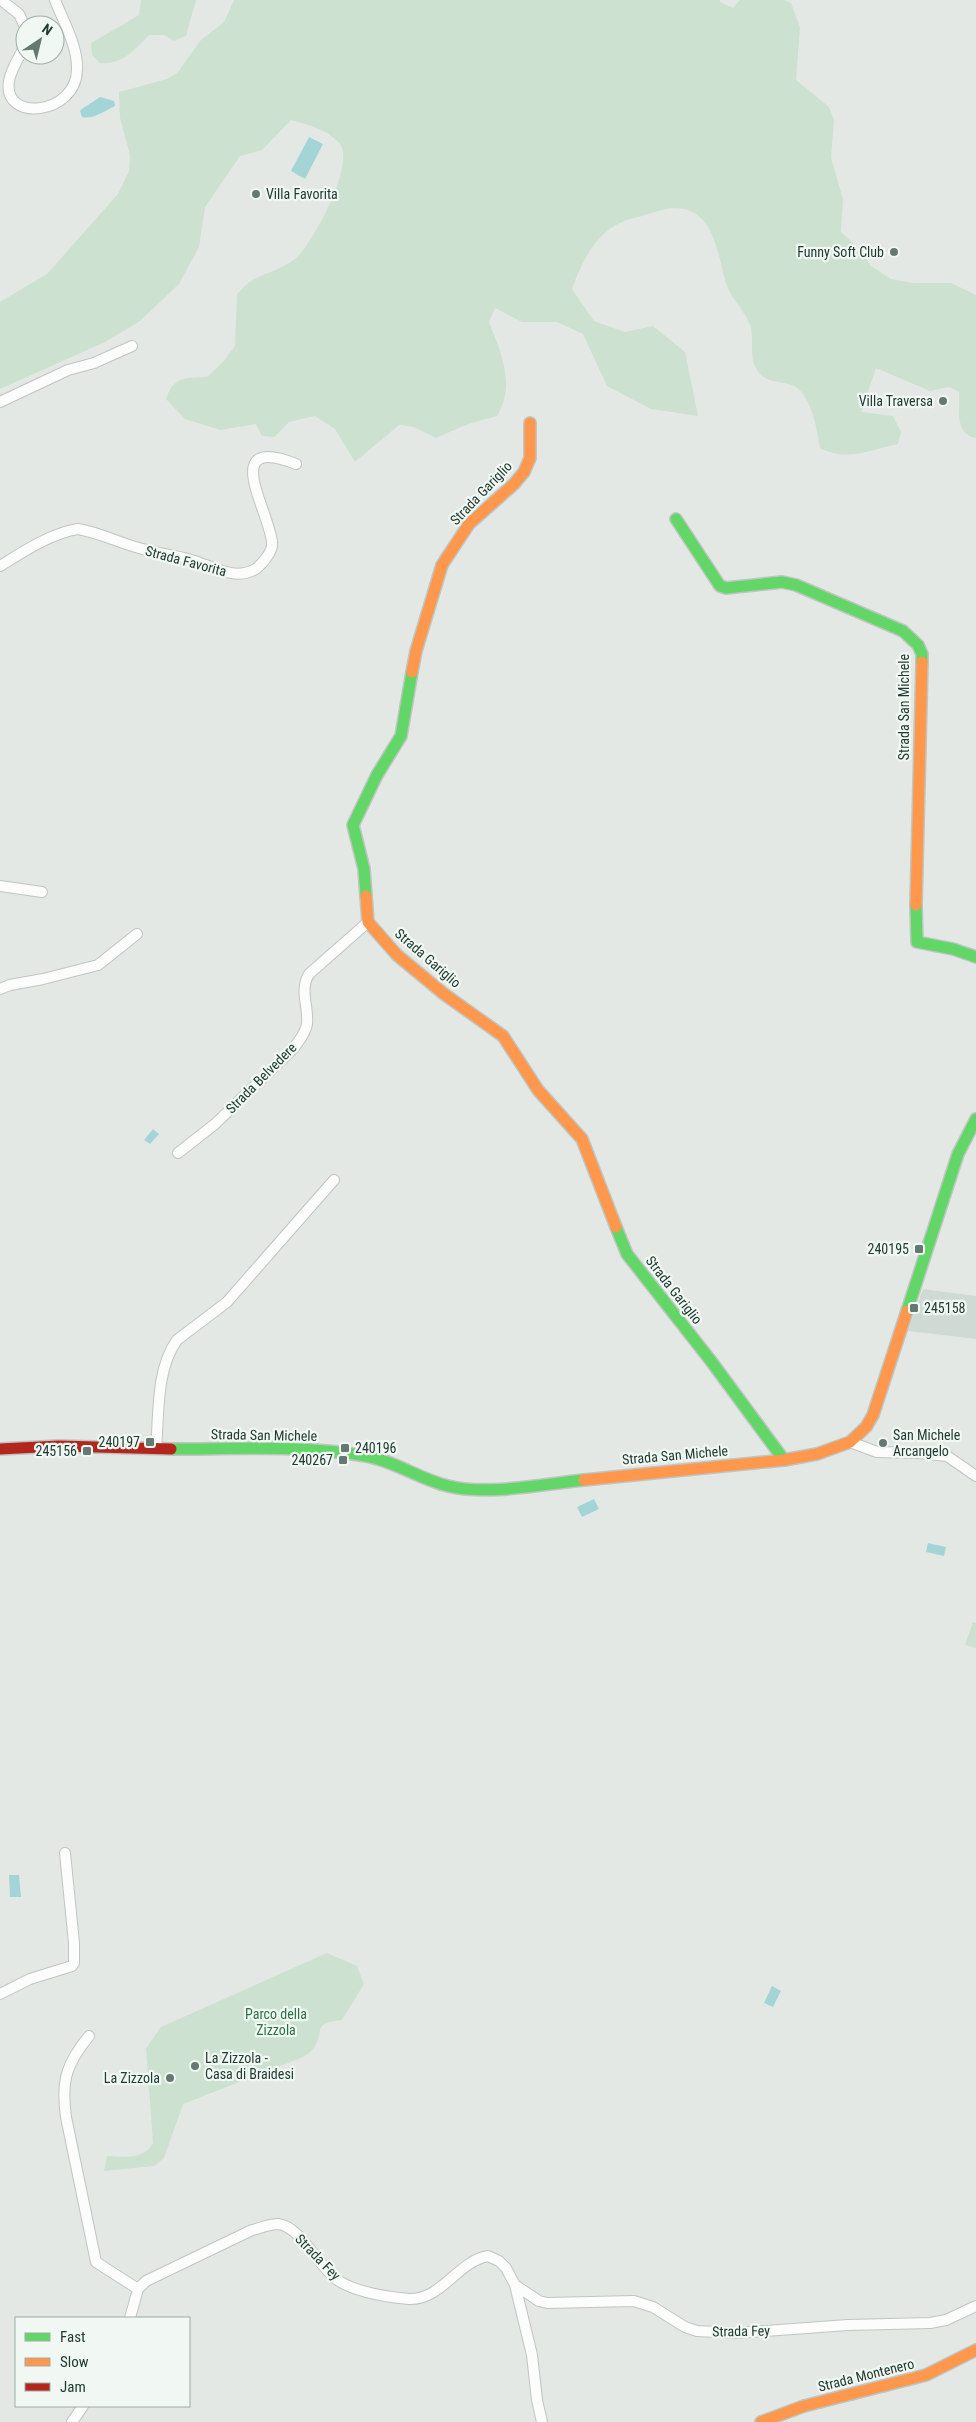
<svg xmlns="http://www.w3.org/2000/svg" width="976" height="2422" font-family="'Roboto Condensed',sans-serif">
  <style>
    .built { fill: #d0dad5 }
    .green { fill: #cce1d0 }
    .water { fill: #a3d5d7 }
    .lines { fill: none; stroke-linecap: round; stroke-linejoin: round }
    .street-casing { stroke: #c0c5c2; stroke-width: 12 }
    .fast-casing { stroke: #bfc6c2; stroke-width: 14 }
    .slow-casing { stroke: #bfc6c2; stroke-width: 14 }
    .jam-casing { stroke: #bfc6c2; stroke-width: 14 }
    .street { stroke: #fbfcfb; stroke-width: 10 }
    .fast { stroke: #63d668; stroke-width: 11 }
    .slow { stroke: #ff974d; stroke-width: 11 }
    .jam { stroke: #b3261e; stroke-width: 11 }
    .poi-dot { fill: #657871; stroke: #f1f8f3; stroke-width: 2 }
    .labels { text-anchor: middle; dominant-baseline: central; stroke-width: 4.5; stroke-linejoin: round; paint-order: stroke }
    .poi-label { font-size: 14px; fill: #213b32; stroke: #f1f8f3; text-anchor: end }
    .street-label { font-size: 14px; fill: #213b32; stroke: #f1f8f3 }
    .park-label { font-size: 14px; fill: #2b7240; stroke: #f1f8f3 }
  </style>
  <rect width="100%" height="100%" fill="#e3e8e5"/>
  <!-- built -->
  <path class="built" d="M923 1289 976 1296V1339L908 1331Z"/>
  <!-- green -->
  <path class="green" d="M141 0H196L186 36 174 41 164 35H149C134 50 123 65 100 63L92 55 91 43 139 15Z
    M234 0H720V2L733 8 740 0H784L791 3 800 27 796 80 829 107 834 120 831 158 843 199 841 232 858 248 871 266 891 279 913 283H951L976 295V438C954 435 960 408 959 392L949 387 930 391 876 368 861 412 893 416 901 432 898 444C870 450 847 462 820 448 817 430 812 396 794 386 781 380 766 384 757 370 748 356 755 339 750 325 745 311 732 300 727 286 717 256 716 209 675 208 665 208 652 213 642 216 635 218 627 219 620 223 594 235 581 264 572 289L594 321 625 332 653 326 685 352 698 416 651 409 607 386 583 334 557 322H522L495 308 489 322C501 353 516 385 497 416L468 424 436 438 414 427 399 425 355 462 335 429 315 416 289 422 274 437 262 436 256 424 220 430 185 419 166 399C174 376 185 378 207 377L223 362 235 346 237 294C241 291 244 286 248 283 262 273 280 271 295 259 312 245 357 162 339 143 327 129 308 125 291 120L262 150 240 156 205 207 199 247 179 284 140 321 105 342 0 389V302L47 274 118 194 129 171 130 155 120 118 119 92 167 79 177 73 201 40 224 22Z
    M973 1622 976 1623V1648L965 1645Z
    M327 1953 357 1966 364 1984 342 2020C309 2024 327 2030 313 2049 311 2052 306 2055 303 2057L183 2104 164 2158 154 2166 104 2171 107 2156C122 2157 145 2160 153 2143L146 2048 161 2027Z"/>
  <!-- water -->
  <path class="water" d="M100 97 114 101 115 106C106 110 93 120 82 117L80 111 82 109Z
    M309 137 323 144 305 179 291 171Z
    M153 1129 159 1134 150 1144 144 1140Z
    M594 1499 599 1509 582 1517 577 1507Z
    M928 1543 946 1547 944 1556 926 1552Z
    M9 1875H19L21 1897H10Z
    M772 1986 781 1991 773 2007 764 2003Z"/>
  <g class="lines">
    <defs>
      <path id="street" d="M1 0 19 14 25 27
        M25 46C19 57 11 69 9 81 2 123 76 115 77 70 78 46 63 21 55 0
        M0 402 68 370 94 363 132 346
        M0 566C23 552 51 533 78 529 102 533 123 545 147 550 160 554 174 555 188 559 209 564 235 583 257 568 263 563 273 551 272 543 271 514 217 433 296 464
        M0 886 42 892
        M0 989 10 985 43 979 98 965 137 934
        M178 1153 215 1124 294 1048C299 1040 306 1033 307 1024 309 1006 299 991 309 974L368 922
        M850 1442 877 1452 919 1453 947 1456 976 1476
        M156 1449C159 1414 156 1369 177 1340L227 1302 334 1180
        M0 1994 30 1979 72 1966 74 1963V1943L65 1853
        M89 2036C66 2064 61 2081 66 2117L96 2262 138 2289
        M515 2285 539 2301 547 2303 634 2301 653 2307 685 2327 697 2331 737 2333 848 2325 930 2323 946 2320 976 2306
        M130 2318 138 2289 146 2281 252 2230C260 2228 270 2224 278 2224 300 2226 319 2266 336 2279 354 2292 387 2297 409 2299 442 2300 458 2261 488 2256L499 2261 506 2268 515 2285 532 2355 537 2400 542 2422
        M72 2422 83 2406"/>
      <path id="fast" d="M676 519 720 586 726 588 782 582 796 585 903 631 918 645 922 654V662
        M366 896 364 869 353 825 377 775 401 736 412 672
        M916 905 917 942 953 949 976 957
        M616 1227 627 1254 711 1361 784 1460
        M907 1311 958 1154 976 1119
        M171 1449C236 1449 302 1445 366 1456 395 1461 419 1479 448 1486 485 1496 545 1484 584 1480"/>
      <path id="slow" d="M412 672 416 651 442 565 469 524 514 484 524 472 530 458V423
        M366 896 368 922 397 955 444 994 503 1036 538 1090 582 1139 616 1227
        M916 905 922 662
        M584 1480 784 1460 817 1454 850 1442 866 1427 873 1415 907 1311
        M761 2422 804 2406 926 2375 976 2350"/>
      <path id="jam" d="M0 1449 59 1446 171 1449"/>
    </defs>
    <!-- street casing -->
    <use href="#street" class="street-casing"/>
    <!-- fast casing -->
    <use href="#fast" class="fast-casing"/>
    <!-- slow casing -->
    <use href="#slow" class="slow-casing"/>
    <!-- jam casing -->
    <use href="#jam" class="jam-casing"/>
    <!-- street -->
    <use href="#street" class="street"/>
    <!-- fast -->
    <use href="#fast" class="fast"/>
    <!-- slow -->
    <use href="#slow" class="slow"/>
    <!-- jam -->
    <use href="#jam" class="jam"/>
  </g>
  <!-- markers -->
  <g class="poi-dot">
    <circle cx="256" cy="194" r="5"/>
    <circle cx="894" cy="252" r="5"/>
    <circle cx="943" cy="401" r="5"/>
    <rect x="914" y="1244" width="10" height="10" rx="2.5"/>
    <rect x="909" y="1303" width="10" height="10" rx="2.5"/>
    <rect x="145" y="1437" width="10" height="10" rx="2.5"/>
    <circle cx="883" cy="1443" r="5"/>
    <rect x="340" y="1443" width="10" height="10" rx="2.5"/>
    <rect x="82" y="1446" width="10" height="10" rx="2.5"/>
    <rect x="338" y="1455" width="10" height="10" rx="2.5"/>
    <circle cx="195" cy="2066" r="5"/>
    <circle cx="170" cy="2078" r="5"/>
  </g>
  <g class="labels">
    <!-- poi labels -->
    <g class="poi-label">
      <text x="266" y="194" text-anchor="start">Villa Favorita</text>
      <text x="884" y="252">Funny Soft Club</text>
      <text x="933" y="401">Villa Traversa</text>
      <text x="909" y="1249">240195</text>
      <text x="924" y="1308" text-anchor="start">245158</text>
      <text x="893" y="1435" text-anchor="start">San Michele<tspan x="893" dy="16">Arcangelo</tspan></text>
      <text x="140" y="1442">240197</text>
      <text x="355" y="1448" text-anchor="start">240196</text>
      <text x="77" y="1451">245156</text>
      <text x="333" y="1460">240267</text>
      <text x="205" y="2058" text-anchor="start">La Zizzola -<tspan x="205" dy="16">Casa di Braidesi</tspan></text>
      <text x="160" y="2078">La Zizzola</text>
    </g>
    <!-- street labels -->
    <g class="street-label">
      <text transform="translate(481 493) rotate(-46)">Strada Gariglio</text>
      <text transform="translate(186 561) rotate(15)">Strada Favorita</text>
      <text transform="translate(904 707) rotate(-90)">Strada San Michele</text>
      <text transform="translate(428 958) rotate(41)">Strada Gariglio</text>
      <text transform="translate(261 1078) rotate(-45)">Strada Belvedere</text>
      <text transform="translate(674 1290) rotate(52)">Strada Gariglio</text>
      <text transform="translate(264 1435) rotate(1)">Strada San Michele</text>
      <text transform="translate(675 1455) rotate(-5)">Strada San Michele</text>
      <text transform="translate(318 2257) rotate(46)">Strada Fey</text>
      <text transform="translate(741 2331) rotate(-1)">Strada Fey</text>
      <text transform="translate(866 2375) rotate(-14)">Strada Montenero</text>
    </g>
    <!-- park labels -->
    <g class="park-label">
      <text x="276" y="2014">Parco della<tspan x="276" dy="16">Zizzola</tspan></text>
    </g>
  </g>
  <!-- legend -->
  <rect x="15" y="2317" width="175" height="90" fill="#f1f8f3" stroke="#9eaca6"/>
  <rect x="25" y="2333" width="25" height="8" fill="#63d668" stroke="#9eaca6"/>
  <text x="60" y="2342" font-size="15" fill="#213b32">Fast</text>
  <rect x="25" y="2358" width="25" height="8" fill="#ff974d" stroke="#9eaca6"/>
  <text x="60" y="2367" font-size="15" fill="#213b32">Slow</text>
  <rect x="25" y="2383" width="25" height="8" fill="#b3261e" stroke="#9eaca6"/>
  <text x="60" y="2392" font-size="15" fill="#213b32">Jam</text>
  <!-- north arrow -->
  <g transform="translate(40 40) rotate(35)"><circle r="24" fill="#f1f8f3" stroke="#9eaca6"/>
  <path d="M0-4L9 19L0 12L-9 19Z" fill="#657871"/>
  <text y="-8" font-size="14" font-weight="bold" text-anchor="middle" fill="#213b32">N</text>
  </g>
</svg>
